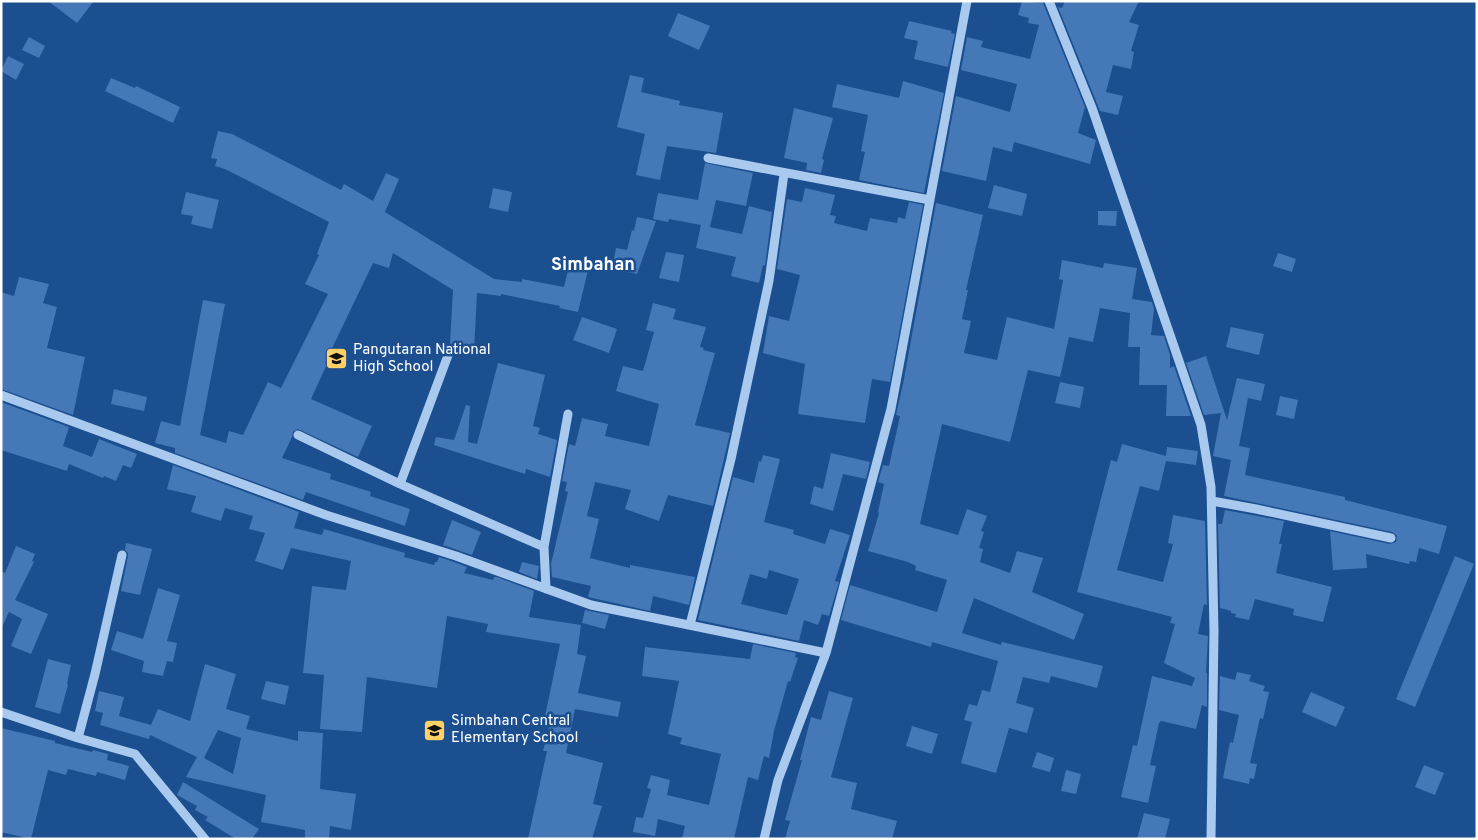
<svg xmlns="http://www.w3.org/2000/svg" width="1478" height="840" font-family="Overpass,sans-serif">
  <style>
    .building { fill: #4478b7; fill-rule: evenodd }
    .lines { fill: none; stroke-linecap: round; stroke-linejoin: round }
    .minor { stroke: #a9c9ee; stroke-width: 9 }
    .labels { text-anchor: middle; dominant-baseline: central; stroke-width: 5; stroke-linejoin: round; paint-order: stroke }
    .poi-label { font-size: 15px; fill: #fff; stroke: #1b4f8f; text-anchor: start }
    .quarter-label { font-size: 18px; font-weight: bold; fill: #fff; stroke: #1b4f8f }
  </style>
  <rect width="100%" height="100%" fill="#1b4f8f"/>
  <!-- building -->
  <path class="building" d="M48 1H94L77 23Z
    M1022 1 1043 3 1085 107 1078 133 1096 140 1090 164 1014 142 1012 152 993 147 986 181 942 171 956 96 1010 112 1017 84 961 70 967 37 983 41 981 47 1030 59 1039 25 1028 23 1029 18 1018 15Z
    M1065 1H1139L1129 22 1139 25 1131 51 1134 52 1131 69 1113 65 1106 92 1123 96 1118 115 1100 111 1058 7 1062 8Z
    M678 13 710 26 699 50 668 36Z
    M909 21 952 31 951 33 955 34 948 67 914 59 918 41 904 38Z
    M29 37 45 46 39 58 22 50Z
    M8 56 24 64 16 80 1 71Z
    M630 75 644 78 641 92 680 101 679 105 723 113 716 153 667 146 660 180 636 175 645 134 617 127Z
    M111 78 135 88 136 86 180 107 173 123 105 91Z
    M903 81 944 93 924 193 859 180 865 152 861 151 868 115 832 107 837 84 899 98Z
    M794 108 833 118 822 159 824 160 821 173 806 170 807 163 784 158Z
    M218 131 232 134 341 190 344 184 373 201 386 173 399 179 385 212 494 279 522 282V279L564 287 570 262 589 266 578 312 559 308 560 306 501 294V296L477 293 474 352 456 350 454 346 450 344 453 290 393 253 389 268 373 263 325 363 327 364 311 399 372 426 358 457 298 429 293 432 292 437 282 458 331 474 330 479 371 492 370 496 410 509 405 526 306 492 303 500 175 453V448L155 443 161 421 180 426 203 300 225 304 200 435 226 443 229 431 243 435 268 382 281 388 328 294 305 284 319 255 317 254 329 222 225 169 215 166 217 159 211 158Z
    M705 163 753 173 746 206 716 200 710 227 705 226 742 234 749 206 772 212 765 266 763 265 759 283 731 276 736 257 696 248 701 225 669 219 668 222 653 219 658 193 698 200Z
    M994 185 1027 194 1022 216 988 208Z
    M493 188 512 192 508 212 489 208Z
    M805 188 835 195 830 215 836 216 834 223 867 231 870 218 897 223 898 217 905 219 909 202 923 205 890 382 872 379 865 423 798 414 805 364 763 353 769 316 789 321 800 275 777 269 787 199 802 202Z
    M186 192 219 200 212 229 191 224 193 216 181 214Z
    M936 203 983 215 966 290H968L962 319 971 321 964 353 997 360 1007 317 1054 329 1063 280 1059 279 1062 260 1103 268 1104 263 1137 268 1132 299 1152 302 1154 309 1151 335 1164 336 1170 355V368L1174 366 1191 416H1166L1167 385H1139L1140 347H1128L1130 313 1100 308 1093 342 1069 337 1060 377 1028 370 1010 442 942 424 920 524 958 535 967 509 987 516 981 531 984 532 979 548 983 549 980 562 1010 573 1017 551 1043 558 1032 592 1084 614 1074 640 974 598 962 633 1001 645 1002 642 1103 666 1097 688 1051 676 1049 683 1023 677 1016 703 1034 708 1027 733 1009 728 996 773 961 763 972 722 964 720 969 704 977 706 982 690 990 692 998 661 932 642 931 647 841 620 850 585 937 612 947 580 915 570 916 566 908 562 868 551 879 513 878 512 884 484 878 482 883 465 889 466 900 416 896 415 903 384Z
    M1098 211H1117L1116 226 1098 225Z
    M637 217 656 221 637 274 612 269 616 248 627 250 632 230 634 231Z
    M666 252 684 255 679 282 659 278Z
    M1278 253 1296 259 1292 272 1273 266Z
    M19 277 49 284 43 303 57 307 47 348 85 357 73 415 1 389V292L14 296Z
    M653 303 676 309 673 319 706 327 700 347 704 348 703 350 715 353 695 425 730 433 713 506 668 495 659 521 625 509 631 490 595 482 587 516 599 519 590 558 630 568V565L695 577 689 605 653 596 650 611 588 597 591 586 552 577 551 564 568 492 565 491 567 482 562 481 569 444 575 446 582 418 608 424 605 436 649 446 659 404 616 391 623 366 643 371 654 332 646 330Z
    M582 317 617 329 609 353 573 340Z
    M1231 327 1264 334 1259 355 1226 347Z
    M1206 356 1227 420 1237 378 1265 384 1261 401 1248 398 1239 446 1250 448 1245 475 1345 497V500L1447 526 1439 554 1419 548 1416 562 1410 561 1409 564 1366 554 1367 568 1333 570 1330 531 1390 544 1396 542 1397 536 1392 532 1224 496 1231 460 1213 456 1221 413 1204 415 1186 363Z
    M498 363 545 375 533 426 540 428 538 434 557 440 550 477 526 469 525 474 434 445 436 437 454 440 466 405 470 406 468 442 477 444Z
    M1060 382 1084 387 1080 408 1055 403Z
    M114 389 147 397 144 411 111 404Z
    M1280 396 1298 400 1294 419 1276 415Z
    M1 402 69 427 63 446 92 457 99 439 137 454 131 468 123 465 116 481 104 476 103 478 69 464 67 471 1 450Z
    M1122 444 1166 456 1167 447 1198 451 1196 465 1166 461 1159 491 1140 486 1117 570 1163 582 1173 544 1168 543 1173 515 1205 521 1207 605 1204 604 1198 634 1208 636 1206 673H1207V707L1202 705 1196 729 1161 721 1159 723 1150 765 1156 766 1148 803 1121 797 1133 745 1137 746 1152 676 1192 686 1195 678 1164 663 1175 624 1170 623 1172 617 1077 592 1111 460 1117 462Z
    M831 453 870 462 866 479 843 474 833 511 810 504 814 486 823 489Z
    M763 455 780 459 764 522 794 530 793 534 825 544 830 529 850 535 835 581 839 582 829 616 822 614 818 625 804 620 799 641 698 620 733 477 754 483 759 461 761 462ZM769 570 799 579 787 615 741 604 750 574 767 579Z
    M173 465 299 512 294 528 322 535 324 529 405 553 404 557 434 565 435 562H437L439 557 454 562 467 567 464 573 493 580 494 577H497L534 591 529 617 581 625 577 654 586 656 578 693 621 702 618 717 575 709 566 753 603 763 593 804 602 806 592 839H528L547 751H543L549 727 543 726 560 644 486 632 488 624 447 616 437 688 367 677 362 732 320 729 324 675 303 673 312 586 346 590 351 561 291 548 283 570 255 561 265 533 249 529 253 516 225 508 221 521 191 512 196 496 167 489Z
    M1225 510 1284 521 1279 544H1282L1276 573 1332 587 1323 622 1293 615 1294 609 1255 599 1249 620 1235 617 1236 614 1231 613V611L1220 608 1218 524H1222Z
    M452 520 481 532 472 555 443 545Z
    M126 543 152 549 140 595 121 591 128 556V553L125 550Z
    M16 546 35 554 32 561 34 562 15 600 48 614 31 654 11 646 22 619 9 612 1 629V571L5 573Z
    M1455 556 1474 564 1415 707 1396 699Z
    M522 562 539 566 537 579 519 572Z
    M158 588 180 595 167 641 177 643 173 662 167 661 163 676 142 672 144 661 111 650 117 631 143 639Z
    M585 610 609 615 605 629 582 623Z
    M753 644 796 653 795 657 798 658 790 682 788 681 774 731 769 758 764 756 758 780 748 777 734 839H682L685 826 658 819 655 836 633 832 636 817 643 818 651 789 647 788 651 775 670 780 667 795 709 805 721 754 680 744 682 738 668 734 679 681 642 676 645 647 750 659Z
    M48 659 71 665 67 684 68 685 60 714 35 707Z
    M205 664 236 674 226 709 250 716 246 729 298 741V731L323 733 320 789 356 794 351 830 330 826 329 839H305V830L261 822 266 795 186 777 197 757 150 735 149 739 100 725 103 713 95 711 99 691 124 697 119 716 151 725 158 709 190 721ZM218 730 241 738 233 774 204 758Z
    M1237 672 1251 675 1249 681 1265 686 1263 691 1269 692 1263 719 1260 718 1250 763 1257 764 1254 779 1250 778 1249 784 1223 778 1230 742 1233 743 1239 715 1219 710 1220 676 1235 680Z
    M266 681 289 686 285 705 261 699Z
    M829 691 853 698 831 777 857 783 851 809 897 821 892 839H785L790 821 785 820 802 760H800L811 717 821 720Z
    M1311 692 1345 707 1336 727 1302 712Z
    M912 726 938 734 932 754 906 746Z
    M1 728 55 741V743L92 752 93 750 108 754 107 760 129 766 125 780 97 772 96 776 68 769 66 775 48 770 31 839 1 832Z
    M1037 752 1054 758 1050 772 1032 767Z
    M1424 765 1444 773 1435 795 1415 787Z
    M1066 770 1081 774 1076 794 1061 791Z
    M183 782 259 829 252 839H236L205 820 208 817 195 810 197 806 177 795Z
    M1144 813 1170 819 1165 839H1137Z"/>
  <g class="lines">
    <!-- minor -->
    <path class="minor" d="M1049 1 1092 108 1201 425 1211 487 1214 631 1211 839
      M708 158 930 200
      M450 350 400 484 544 547
      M1 395 326 515 456 556 591 605 826 653
      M298 435 400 484
      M1212 501 1256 509 1391 538
      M546 589 544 547 568 414
      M690 625 731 459 769 281 784 174
      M1 712 78 738 135 754 205 839
      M78 738 95 674 122 555
      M764 839 778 780 826 653 891 409 967 1"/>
  </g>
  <!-- icons -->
  <defs>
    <symbol id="school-square" viewBox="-11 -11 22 22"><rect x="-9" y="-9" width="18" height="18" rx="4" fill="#ffd166" stroke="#1b4f8f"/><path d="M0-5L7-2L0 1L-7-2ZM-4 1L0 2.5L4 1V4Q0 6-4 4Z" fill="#111"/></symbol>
  </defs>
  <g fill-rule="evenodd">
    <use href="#school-square" x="324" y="346" width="25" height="25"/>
    <use href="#school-square" x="422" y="718" width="25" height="25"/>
  </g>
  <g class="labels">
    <!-- poi labels -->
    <g class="poi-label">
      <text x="353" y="350">Pangutaran National<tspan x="353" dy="17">High School</tspan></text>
      <text x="451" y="721">Simbahan Central<tspan x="451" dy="17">Elementary School</tspan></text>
    </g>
    <!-- quarter labels -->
    <g class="quarter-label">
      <text x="593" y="265">Simbahan</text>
    </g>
  </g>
  <!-- border -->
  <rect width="1478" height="840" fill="none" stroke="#ffffff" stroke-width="5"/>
</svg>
